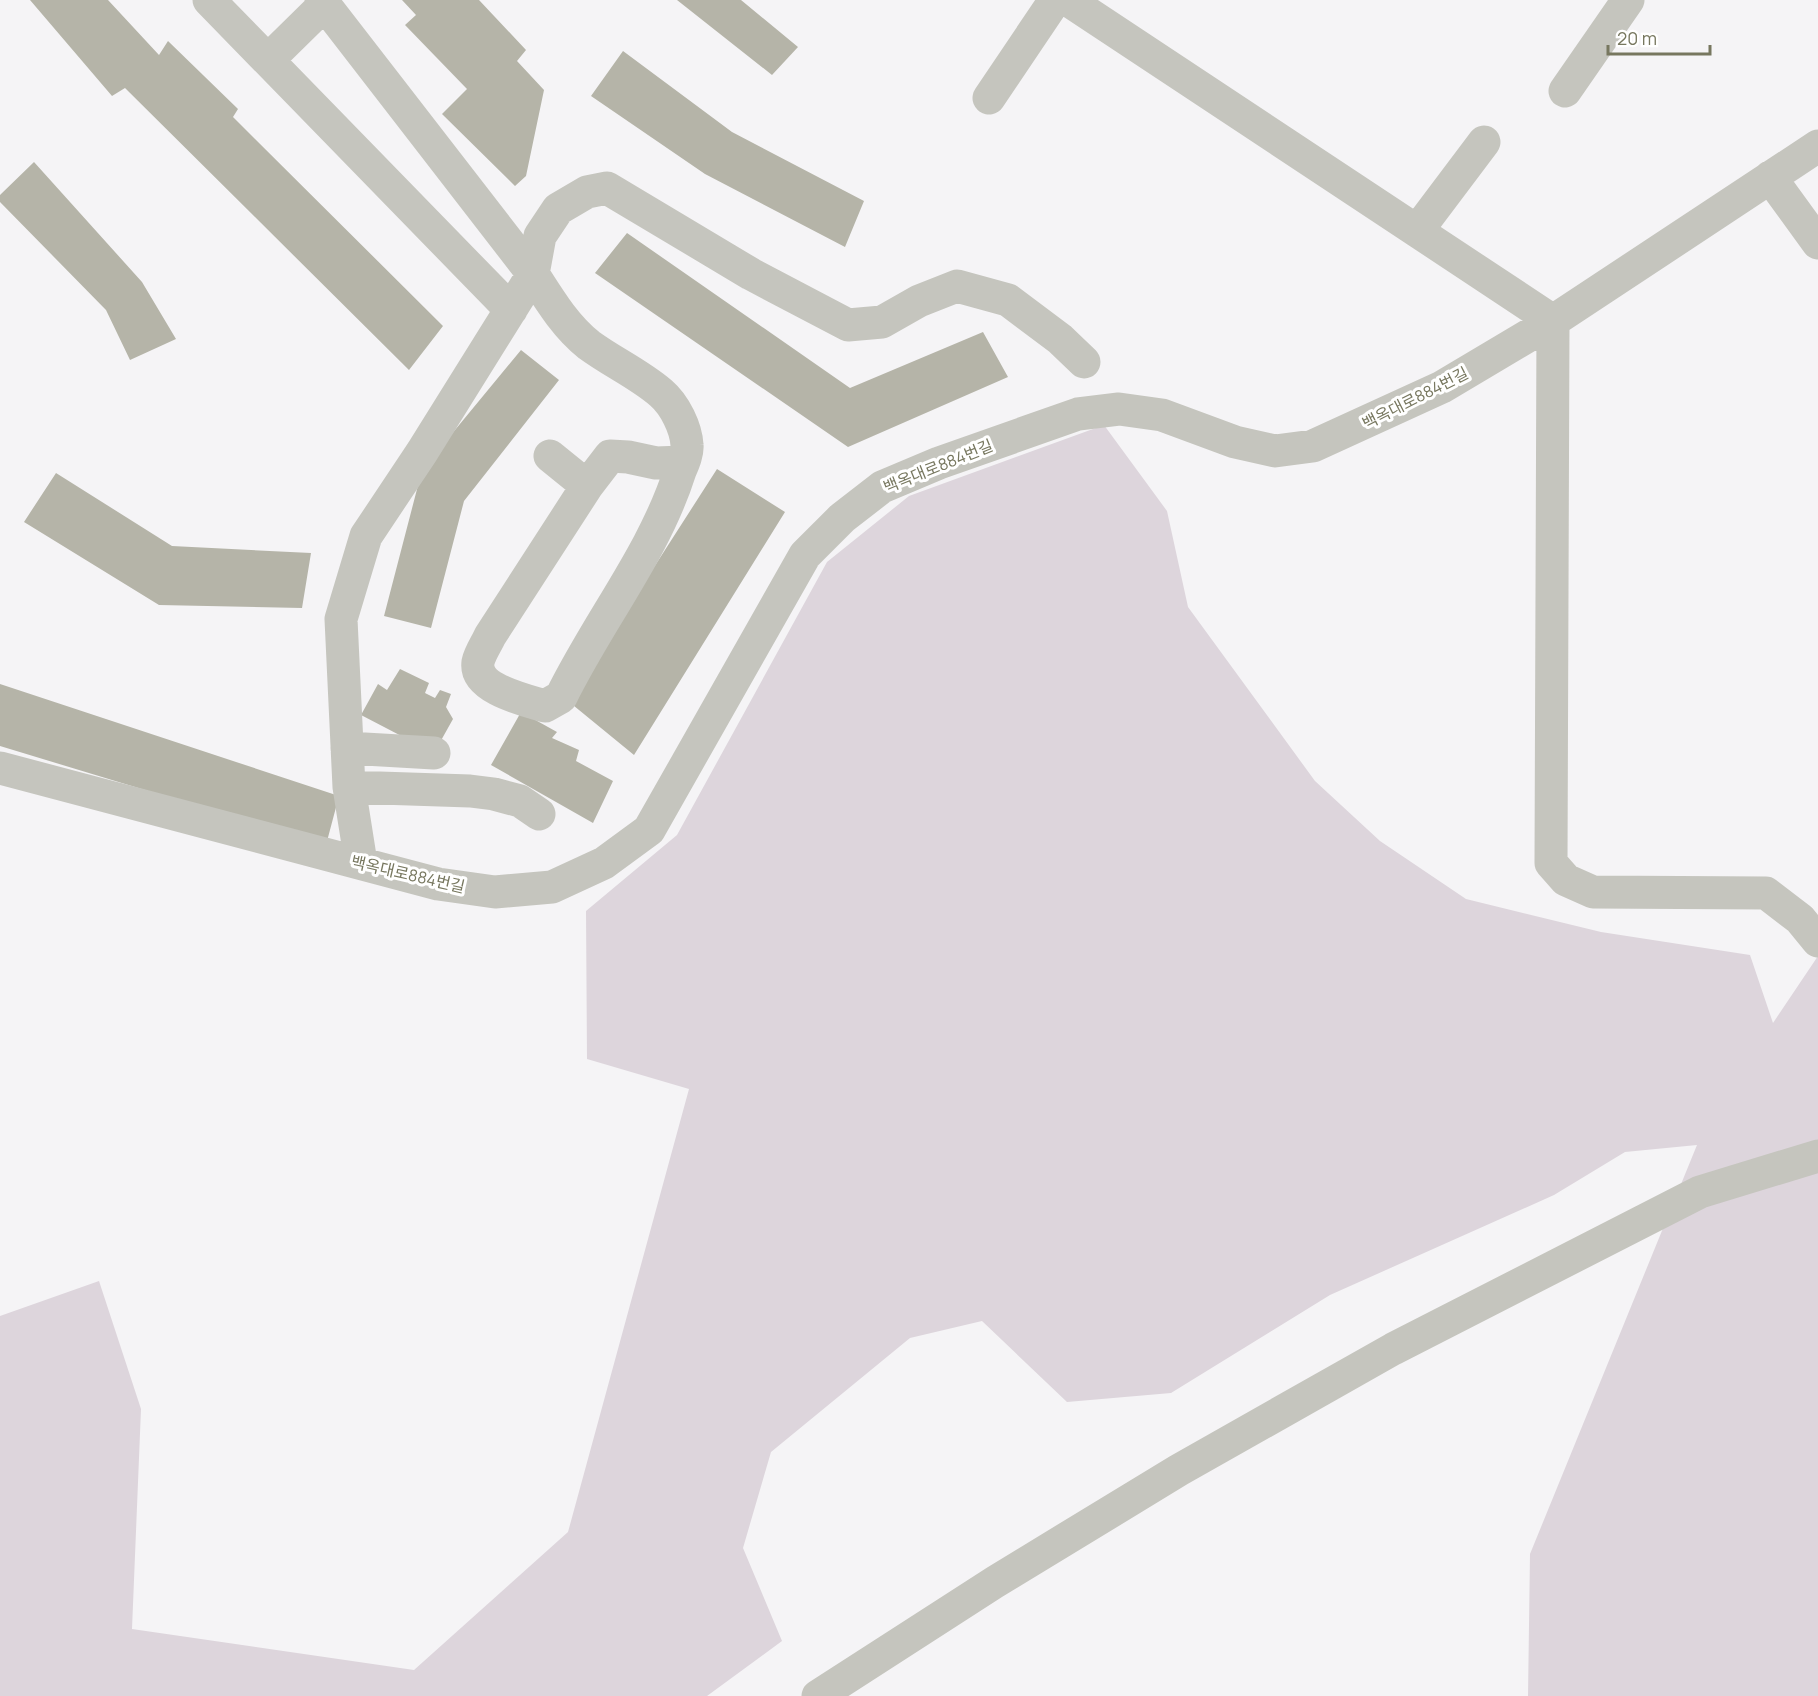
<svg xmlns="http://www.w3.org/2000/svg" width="1818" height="1696" font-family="Manrope,'Noto Sans KR',sans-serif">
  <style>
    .green { fill: #ddd5dc }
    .building { fill: #b5b4a8 }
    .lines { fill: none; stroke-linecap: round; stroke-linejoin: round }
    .minor { stroke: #c5c5be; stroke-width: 33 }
    .labels { text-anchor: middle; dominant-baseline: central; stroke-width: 6; stroke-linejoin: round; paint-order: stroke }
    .street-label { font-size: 16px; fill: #77775f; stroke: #fff }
  </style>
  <rect width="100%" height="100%" fill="#f5f4f6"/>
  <!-- green -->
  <path class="green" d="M1104 425 1167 511 1188 607 1315 781 1380 841 1466 899 1601 932 1750 955 1773 1023 1818 956V1696H1528L1530 1554 1697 1145 1625 1152 1554 1195 1330 1295 1171 1393 1067 1402 982 1321 910 1338 771 1452 743 1548 782 1641 707 1696H0V1316L99 1281 141 1409 132 1629 414 1670 568 1532 689 1089 587 1059 586 911 677 835 827 562 909 496Z"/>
  <!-- building -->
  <path class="building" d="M30 0H108L159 55 168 41 238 109 233 117 443 326 409 370 125 88 112 96Z
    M402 0H479L526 50 517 61 544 90 526 176 515 186 442 114 467 89 405 25 416 15Z
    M677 0H741L798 47 772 75Z
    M623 51 732 132 864 201 845 247 705 174 591 96Z
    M34 162 142 282 176 339 130 360 106 310 0 202V195Z
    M627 233 850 388 983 332 1008 377 848 447 595 273Z
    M521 350 559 380 464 501 431 628 384 616 422 470Z
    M717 469 785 512 634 755 568 701Z
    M56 473 172 546 311 553 302 608 159 605 24 522Z
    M400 669 429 683 425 693 435 698 440 690 451 694 446 707 453 719 434 753 361 715 378 684 387 690Z
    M0 684 339 796 326 845 0 746Z
    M521 712 557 732 552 738 579 750 576 761 613 781 593 823 491 765Z"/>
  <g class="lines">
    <!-- minor -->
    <path class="minor" d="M209 0 511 310
      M321 0 533 274C549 299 565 326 589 345 612 362 639 374 661 393 675 405 686 428 687 445 688 453 683 464 680 471 654 553 598 621 561 697L545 706C526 700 474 689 478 662 480 653 487 643 490 636L587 486 610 456 628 457 656 463 683 462
      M1068 0 1553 321 1551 863 1566 880 1593 892 1766 893 1800 919 1818 941
      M268 60 325 4
      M1565 91 1628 0
      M989 98 1055 0
      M1770 177 1818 243
      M1417 231 1484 142
      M550 456 587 486
      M347 748 434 753
      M0 768 438 884 495 892 552 887 604 863 649 830 805 555 842 518 882 487 939 463 1078 414 1119 409 1162 415 1235 442 1275 451 1313 446 1442 387 1553 321 1818 146
      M349 787 470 791 494 794 520 801 539 814
      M361 863 349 787 341 619 366 536 422 452 533 274 540 236 558 209 587 192 607 188 751 274 848 325 882 322 919 301 957 286 1008 300 1060 339 1084 362
      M818 1696 995 1582 1179 1470 1393 1349 1700 1192 1818 1156"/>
  </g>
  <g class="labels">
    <!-- street labels -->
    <g class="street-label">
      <text transform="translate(1415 398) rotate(-27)">백옥대로884번길</text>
      <text transform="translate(938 466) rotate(-22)">백옥대로884번길</text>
      <text transform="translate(408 874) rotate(13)">백옥대로884번길</text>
    </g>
  </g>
  <!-- scale -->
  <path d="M1608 45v9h102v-9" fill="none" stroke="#77775f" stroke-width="3"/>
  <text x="1617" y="45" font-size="18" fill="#77775f" stroke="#ffffff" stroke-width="4.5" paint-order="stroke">20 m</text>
</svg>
